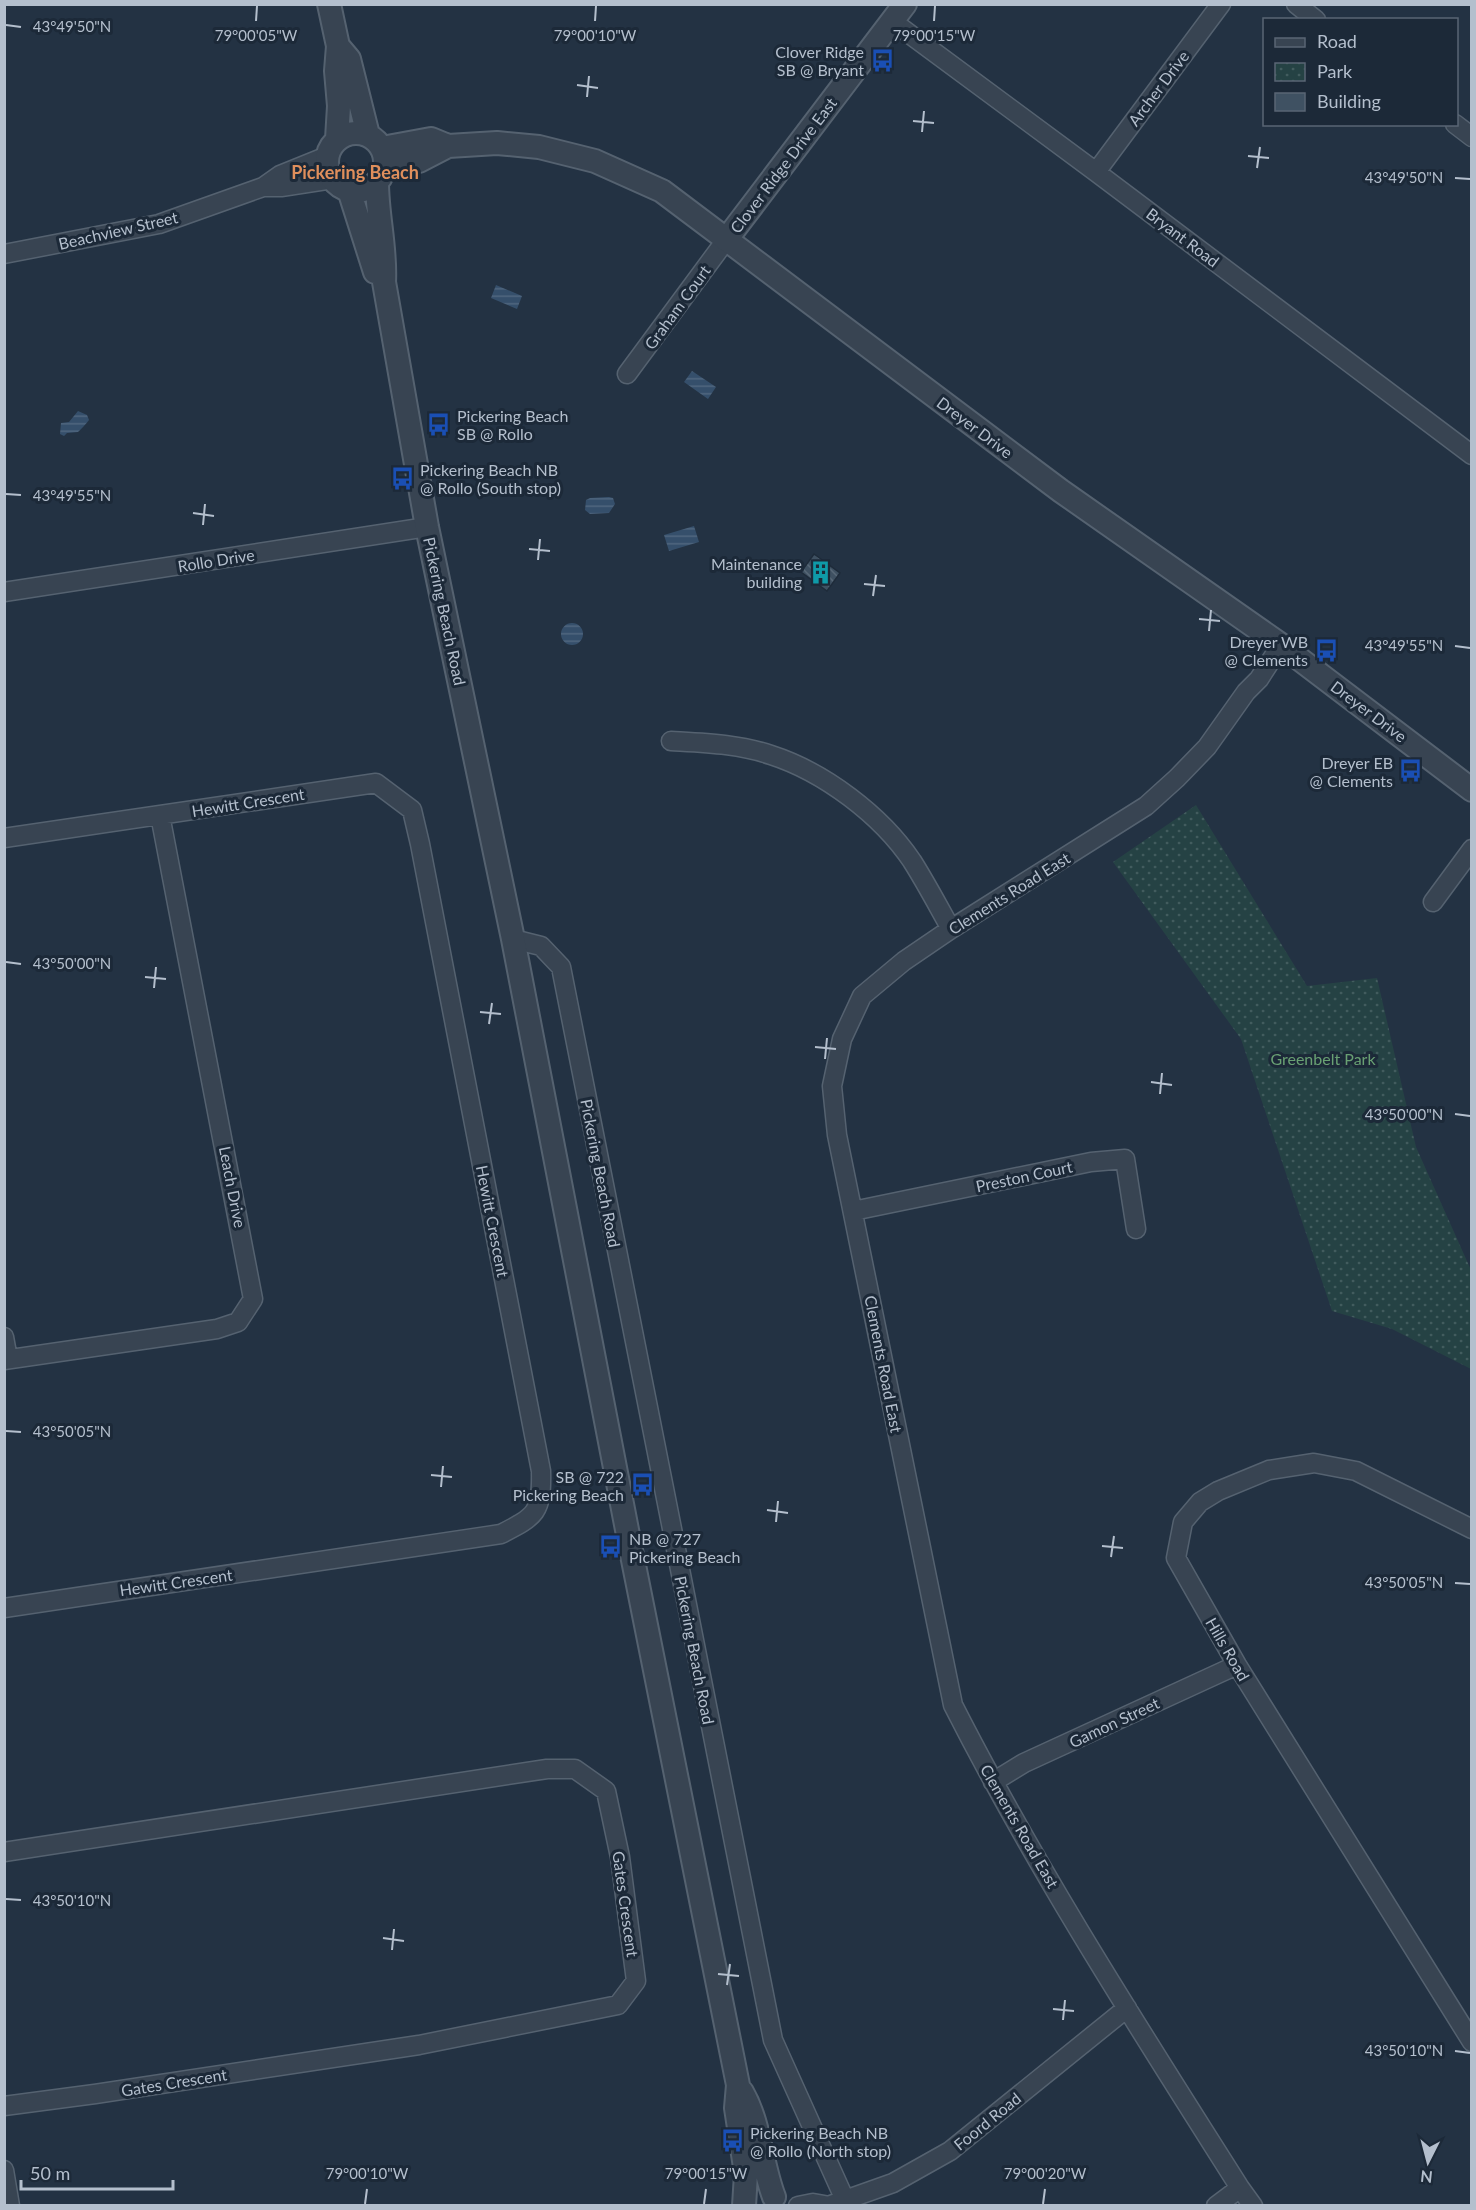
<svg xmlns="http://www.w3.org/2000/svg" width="1476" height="2210" font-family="Lato,sans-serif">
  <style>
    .park { fill: url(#park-dots) }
    .water { fill: url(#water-rules) }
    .building { fill: url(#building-back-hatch); stroke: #1e2b3a; stroke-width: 1.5 }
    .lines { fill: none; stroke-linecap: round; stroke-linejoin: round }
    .minor-casing { stroke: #556270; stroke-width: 21 }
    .tertiary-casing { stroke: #556270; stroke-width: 26 }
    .minor { stroke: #384452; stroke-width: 18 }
    .tertiary { stroke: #384452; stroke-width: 22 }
    .ticks { fill: none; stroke: #b4bfcd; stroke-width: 2 }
    .labels { text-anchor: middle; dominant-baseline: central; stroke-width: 6; stroke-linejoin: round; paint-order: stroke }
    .poi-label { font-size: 16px; fill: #b4bfcd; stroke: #1c2938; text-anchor: end }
    .street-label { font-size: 16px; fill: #b4bfcd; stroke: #1c2938 }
    .park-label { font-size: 16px; fill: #69a073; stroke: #1c2938 }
    .neighbourhood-label { font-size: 18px; font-weight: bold; fill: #e08f5c; stroke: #1c2938 }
    .ticks-label { font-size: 15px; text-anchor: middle; fill: #b4bfcd; stroke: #1c2938; stroke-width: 6; stroke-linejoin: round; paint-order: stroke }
  </style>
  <defs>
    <pattern id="park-dots" width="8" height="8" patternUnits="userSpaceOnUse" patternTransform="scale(1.5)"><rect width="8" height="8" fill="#254244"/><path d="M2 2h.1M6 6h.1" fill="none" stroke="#425c5e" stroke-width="1.8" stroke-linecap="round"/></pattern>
    <pattern id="water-rules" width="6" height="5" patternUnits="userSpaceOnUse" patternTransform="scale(1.5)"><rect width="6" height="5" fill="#354f6b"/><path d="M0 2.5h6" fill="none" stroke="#50677f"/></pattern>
    <pattern id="building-back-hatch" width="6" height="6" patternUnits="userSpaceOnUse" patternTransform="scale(1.5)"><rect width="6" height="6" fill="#3f5162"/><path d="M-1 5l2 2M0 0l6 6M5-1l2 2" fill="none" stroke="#586877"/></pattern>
  </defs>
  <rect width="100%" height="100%" fill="#233243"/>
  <!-- park -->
  <path class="park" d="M1196 805 1307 986 1377 978 1416 1147 1471 1270V1369L1392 1329 1332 1311 1241 1039 1113 862Z"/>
  <!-- water -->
  <path class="water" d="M496 285 522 296 517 309 491 298Z
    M692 371 716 387 708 399 684 382Z
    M78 411 87 415 89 420C85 425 82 428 78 432L67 433 64 436 60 434 61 423 69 422Z
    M609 497 613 498 615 504 609 513 590 514 585 510 586 500 590 498Z
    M694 526 699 542 669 551 664 535Z
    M561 634a11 11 0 1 1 22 0a11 11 0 1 1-22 0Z"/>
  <!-- building -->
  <path class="building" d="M814 554 840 573 827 591 801 572Z"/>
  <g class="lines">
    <defs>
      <path id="minor" d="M1296 4 1316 20
        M892 21 1096 172 1472 455
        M1455 124 1472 137
        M1096 172 1221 4
        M263 187H281L333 179
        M4 254 159 224 263 187 280 175 327 156
        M627 374 726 240
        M4 592 427 527
        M671 741C705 743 739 744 771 755 824 772 881 815 912 861 926 883 938 906 951 929
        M4 838 376 783 412 810 420 844 541 1471C542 1513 536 1516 501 1534L4 1608
        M1433 902 1472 849
        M513 939 541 946 561 967 773 2040 845 2200
        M853 1211 1091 1162 1125 1159 1136 1229
        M4 1337 8 1359
        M4 1360 217 1329 238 1322 253 1299 160 815
        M1472 1529 1356 1471 1314 1463 1269 1470 1218 1491 1200 1502 1183 1522 1176 1558 1237 1665 1472 2042
        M993 1782 1024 1763 1237 1665
        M4 1852 547 1769H575L606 1791 620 1857 636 1981 618 2005 419 2045 95 2094 4 2106
        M4 2170 10 2206
        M831 2205 893 2183 950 2151 1127 2008
        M798 2206 813 2203 830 2206
        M1216 2206 1240 2188
        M1253 2206 1240 2188C1140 2030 1038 1872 953 1705L837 1135 832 1086 842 1039 862 996 904 961 951 929 1146 806 1177 778 1207 747 1246 692 1259 679 1281 645"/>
      <path id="tertiary" d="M329 4 338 46 336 71 339 106 337 139
        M338 46 349 59 368 135
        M327 162a29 29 0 1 1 58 0a29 29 0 1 1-58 0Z
        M382 148 431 139 448 146 497 143 539 147 595 161 662 191 1061 491 1281 645 1472 790
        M385 166 419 161 448 146
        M377 182C377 216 386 248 384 282L427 527 513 939 628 1535 738 2085 736 2108 746 2174 744 2206
        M349 190 375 272
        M726 240 905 4
        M742 2092C760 2123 761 2163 774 2197"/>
    </defs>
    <!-- minor casing -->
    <use href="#minor" class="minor-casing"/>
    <!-- tertiary casing -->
    <use href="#tertiary" class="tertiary-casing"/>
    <!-- minor -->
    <use href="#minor" class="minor"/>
    <!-- tertiary -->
    <use href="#tertiary" class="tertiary"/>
  </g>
  <!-- ticks -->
  <path class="ticks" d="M256 21 257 6M595 21 596 6M934 21 935 6M6 25 21 27M577 85 598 88M587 97 589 76M913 121 934 123M922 132 924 111M1248 156 1269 158M1257 168 1260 147M1455 178 1470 179M6 494 21 495M193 513 214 516M203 525 205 504M529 549 550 551M538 560 540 539M864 584 885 586M873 596 876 575M1199 619 1220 621M1209 631 1211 610M1455 646 1470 648M6 962 21 964M145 977 166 979M154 988 156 967M480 1012 501 1014M489 1024 492 1003M815 1047 836 1049M825 1059 827 1038M1151 1082 1172 1085M1160 1094 1162 1073M1455 1114 1470 1116M6 1431 21 1432M431 1475 452 1477M441 1487 443 1466M767 1510 788 1513M776 1522 778 1501M1102 1546 1123 1548M1111 1557 1114 1536M1455 1583 1470 1584M6 1899 21 1900M383 1938 404 1941M392 1950 394 1929M718 1974 739 1976M727 1985 730 1964M1053 2009 1074 2011M1063 2020 1065 2000M1455 2051 1470 2053M365 2204 367 2189M704 2204 706 2189M1043 2204 1045 2189"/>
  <!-- icons -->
  <defs>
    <symbol id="bus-bare" viewBox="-9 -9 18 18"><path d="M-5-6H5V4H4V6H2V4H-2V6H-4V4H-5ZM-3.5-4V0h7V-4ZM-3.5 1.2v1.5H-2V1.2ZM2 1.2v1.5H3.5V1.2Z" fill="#1a4fb4" stroke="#1c2938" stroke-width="2.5" paint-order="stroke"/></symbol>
    <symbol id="building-bare" viewBox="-9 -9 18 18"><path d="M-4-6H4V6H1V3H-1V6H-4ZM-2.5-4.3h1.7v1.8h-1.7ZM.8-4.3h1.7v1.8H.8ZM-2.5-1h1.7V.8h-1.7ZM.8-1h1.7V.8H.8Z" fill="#0f9aa8" stroke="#1c2938" stroke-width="2.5" paint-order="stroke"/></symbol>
  </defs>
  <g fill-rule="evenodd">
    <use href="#bus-bare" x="866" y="44" width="33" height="33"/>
    <use href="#bus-bare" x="422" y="408" width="33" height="33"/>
    <use href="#bus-bare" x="386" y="462" width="33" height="33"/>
    <use href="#building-bare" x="804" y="556" width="33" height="33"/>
    <use href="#bus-bare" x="1310" y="634" width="33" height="33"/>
    <use href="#bus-bare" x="1394" y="754" width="33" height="33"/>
    <use href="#bus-bare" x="626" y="1468" width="33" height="33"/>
    <use href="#bus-bare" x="594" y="1530" width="33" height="33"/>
    <use href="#bus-bare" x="716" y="2124" width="33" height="33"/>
  </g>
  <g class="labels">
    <!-- poi labels -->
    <g class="poi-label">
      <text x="864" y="51">Clover Ridge<tspan x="864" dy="18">SB @ Bryant</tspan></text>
      <text x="457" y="415" text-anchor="start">Pickering Beach<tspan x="457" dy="18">SB @ Rollo</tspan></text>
      <text x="420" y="469" text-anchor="start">Pickering Beach NB<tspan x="420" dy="18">@ Rollo (South stop)</tspan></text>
      <text x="802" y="563">Maintenance<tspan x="802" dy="18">building</tspan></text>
      <text x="1308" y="641">Dreyer WB<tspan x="1308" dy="18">@ Clements</tspan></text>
      <text x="1393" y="762">Dreyer EB<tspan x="1393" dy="18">@ Clements</tspan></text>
      <text x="624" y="1476">SB @ 722<tspan x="624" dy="18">Pickering Beach</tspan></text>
      <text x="629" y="1538" text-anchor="start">NB @ 727<tspan x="629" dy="18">Pickering Beach</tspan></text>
      <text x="750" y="2132" text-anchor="start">Pickering Beach NB<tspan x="750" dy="18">@ Rollo (North stop)</tspan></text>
    </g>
    <!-- street labels -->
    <g class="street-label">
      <text transform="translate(1158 88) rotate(-53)">Archer Drive</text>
      <text transform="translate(783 165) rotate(-53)">Clover Ridge Drive East</text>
      <text transform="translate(118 230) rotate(-13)">Beachview Street</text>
      <text transform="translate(1183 237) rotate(37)">Bryant Road</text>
      <text transform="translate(677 307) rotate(-54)">Graham Court</text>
      <text transform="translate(975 427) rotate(37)">Dreyer Drive</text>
      <text transform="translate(216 560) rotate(-9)">Rollo Drive</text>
      <text transform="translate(445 611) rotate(78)">Pickering Beach Road</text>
      <text transform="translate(1369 711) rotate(37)">Dreyer Drive</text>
      <text transform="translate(248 802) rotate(-9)">Hewitt Crescent</text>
      <text transform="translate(1009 893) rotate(-32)">Clements Road East</text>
      <text transform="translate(601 1173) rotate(79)">Pickering Beach Road</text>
      <text transform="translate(1024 1176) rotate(-12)">Preston Court</text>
      <text transform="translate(233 1187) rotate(79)">Leach Drive</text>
      <text transform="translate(493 1221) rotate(79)">Hewitt Crescent</text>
      <text transform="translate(884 1364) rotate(79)">Clements Road East</text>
      <text transform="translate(176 1582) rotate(-8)">Hewitt Crescent</text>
      <text transform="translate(1228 1649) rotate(60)">Hills Road</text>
      <text transform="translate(695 1650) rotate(79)">Pickering Beach Road</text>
      <text transform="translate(1114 1722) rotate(-25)">Gamon Street</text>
      <text transform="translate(1020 1826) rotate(60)">Clements Road East</text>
      <text transform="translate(626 1904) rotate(82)">Gates Crescent</text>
      <text transform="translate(174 2082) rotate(-9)">Gates Crescent</text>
      <text transform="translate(987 2121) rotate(-39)">Foord Road</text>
    </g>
    <!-- park labels -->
    <g class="park-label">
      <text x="1323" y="1058">Greenbelt Park</text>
    </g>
    <!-- neighbourhood labels -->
    <g class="neighbourhood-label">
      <text x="355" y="172">Pickering Beach</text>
    </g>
  </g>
  <g class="ticks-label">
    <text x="72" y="32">43°49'50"N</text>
    <text x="256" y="41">79°00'05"W</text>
    <text x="595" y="41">79°00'10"W</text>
    <text x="934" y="41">79°00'15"W</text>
    <text x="1404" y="183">43°49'50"N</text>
    <text x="72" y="501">43°49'55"N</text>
    <text x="1404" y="651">43°49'55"N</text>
    <text x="72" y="969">43°50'00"N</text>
    <text x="1404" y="1120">43°50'00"N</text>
    <text x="72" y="1437">43°50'05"N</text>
    <text x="1404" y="1588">43°50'05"N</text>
    <text x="72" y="1906">43°50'10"N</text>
    <text x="1404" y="2056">43°50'10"N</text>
    <text x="367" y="2179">79°00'10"W</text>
    <text x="706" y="2179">79°00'15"W</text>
    <text x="1045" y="2179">79°00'20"W</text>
  </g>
  <!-- border -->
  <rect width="1476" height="2210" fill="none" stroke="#b4bfcd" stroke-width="12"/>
  <!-- legend -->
  <rect x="1263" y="18" width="195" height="108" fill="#1c2938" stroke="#596574" stroke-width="1.5"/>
  <rect x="1275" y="38" width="30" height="9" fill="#384452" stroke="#596574" stroke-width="1.5"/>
  <text x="1317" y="48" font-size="18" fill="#b4bfcd">Road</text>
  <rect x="1275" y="63" width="30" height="18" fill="url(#park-dots)" stroke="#596574" stroke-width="1.5"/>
  <text x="1317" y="78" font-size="18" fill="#b4bfcd">Park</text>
  <rect x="1275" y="93" width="30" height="18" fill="#3f5162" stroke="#596574" stroke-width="1.5"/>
  <text x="1317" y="108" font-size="18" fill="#b4bfcd">Building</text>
  <!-- north arrow -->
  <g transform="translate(1428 2162) rotate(186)" stroke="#1c2938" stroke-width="4.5" paint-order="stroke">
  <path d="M0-4.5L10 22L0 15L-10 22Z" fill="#b4bfcd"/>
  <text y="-9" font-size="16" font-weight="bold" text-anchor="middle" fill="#b4bfcd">N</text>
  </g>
  <!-- scale -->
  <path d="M21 2180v9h152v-9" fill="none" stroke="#b4bfcd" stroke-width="3"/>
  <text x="30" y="2180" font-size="18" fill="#b4bfcd" stroke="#1c2938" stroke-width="4.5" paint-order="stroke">50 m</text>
</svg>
